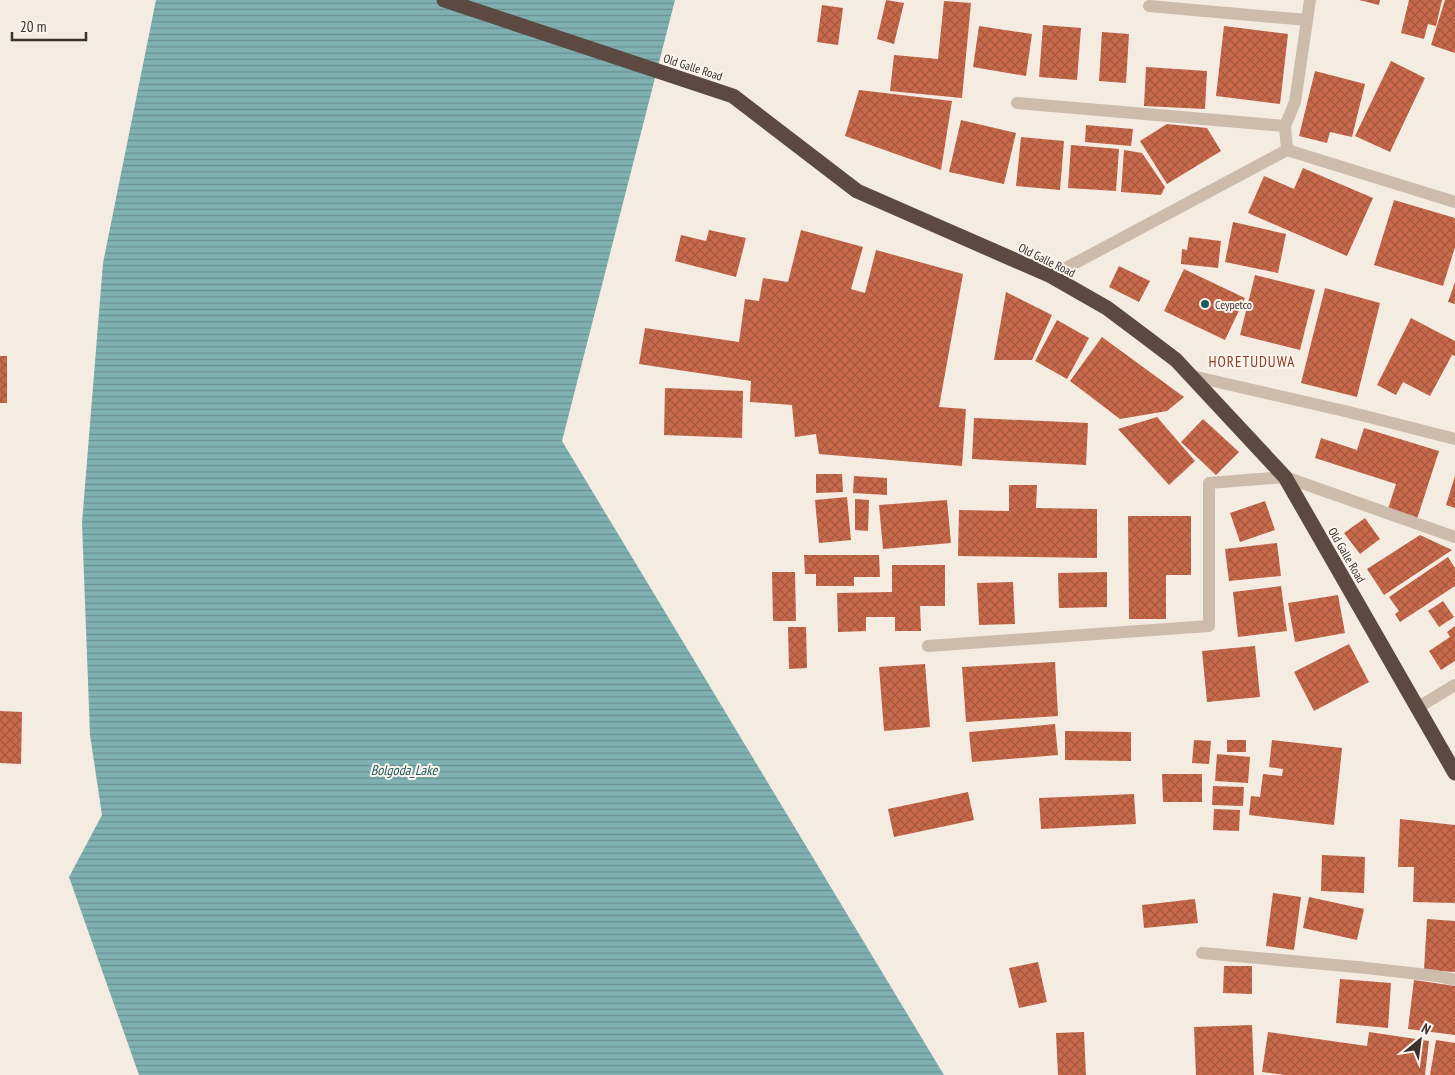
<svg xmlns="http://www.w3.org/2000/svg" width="1455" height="1075" font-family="'PT Sans Narrow',sans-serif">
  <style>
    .water { fill: url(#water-rules) }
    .building { fill: url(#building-cross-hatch) }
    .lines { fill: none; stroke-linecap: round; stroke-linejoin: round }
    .lane { stroke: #cdbbac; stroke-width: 12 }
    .street { stroke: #cdbbac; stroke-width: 12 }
    .highway { stroke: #5c4a42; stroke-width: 15 }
    .poi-dot { fill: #1f5a5e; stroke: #fbf5ee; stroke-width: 2 }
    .labels { text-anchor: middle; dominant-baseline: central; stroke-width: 4; stroke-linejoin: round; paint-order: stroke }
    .street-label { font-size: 12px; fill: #3b302b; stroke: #fbf5ee }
    .poi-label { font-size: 12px; fill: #3b302b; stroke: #fbf5ee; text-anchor: start }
    .water-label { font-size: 14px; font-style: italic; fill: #1f5a5e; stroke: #fbf5ee }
    .quarter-label { font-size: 15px; letter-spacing: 1px; fill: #8c3b22; stroke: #fbf5ee }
  </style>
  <defs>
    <pattern id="water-rules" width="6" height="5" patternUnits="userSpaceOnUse" patternTransform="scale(1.25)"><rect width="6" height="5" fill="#7fb0b2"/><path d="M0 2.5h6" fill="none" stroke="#699091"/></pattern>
    <pattern id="building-cross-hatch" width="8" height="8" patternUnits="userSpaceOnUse" patternTransform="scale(1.25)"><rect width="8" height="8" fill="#c8694b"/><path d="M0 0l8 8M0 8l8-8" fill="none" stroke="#a4573f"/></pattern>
  </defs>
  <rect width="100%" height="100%" fill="#f4ebe1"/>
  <!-- water -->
  <path class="water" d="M156 0H675L562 441 944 1075H139L69 877 102 815 90 735 82 523 103 263Z"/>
  <!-- building -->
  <path class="building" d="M886 0 904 3 894 44 877 39Z
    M1359 0H1380L1379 5Z
    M1409 0H1442L1436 26 1428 24 1424 39 1401 33Z
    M1445 0H1455V53L1431 45Z
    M944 1 971 3 962 98 890 91 894 55 938 59Z
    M822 5 843 8 838 45 817 42Z
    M1043 25 1081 28 1077 80 1039 77Z
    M979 26 1032 34 1026 76 973 67Z
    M1224 26 1288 34 1280 104 1216 96Z
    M1102 32 1129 34 1126 83 1099 81Z
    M1391 61 1425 78 1390 152 1355 136Z
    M1146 67 1207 71 1205 109 1144 106Z
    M1315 71 1365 84 1352 137 1330 132 1327 143 1299 136Z
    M859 90 952 101 941 170 845 136Z
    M961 120 1016 133 1004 184 949 172Z
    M1167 124 1207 128 1221 151 1167 184 1140 141Z
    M1086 125 1133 129 1131 146 1085 142Z
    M1021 137 1064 141 1060 190 1016 186Z
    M1071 145 1119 149 1116 191 1068 188Z
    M1124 150 1142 153 1165 187 1161 195 1121 192Z
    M1303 168 1373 198 1347 256 1248 213 1264 176 1294 189Z
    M1394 200 1455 218V247L1443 286 1374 265Z
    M1233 222 1286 234 1278 273 1225 262Z
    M709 230 746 238 736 277 675 261 681 235 706 241Z
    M801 230 863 247 851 289 865 293 876 250 963 274 939 407 966 409 962 466 819 454 816 434 795 437 792 405 750 402 751 381 639 364 645 328 739 342 745 299 759 301 763 278 788 282Z
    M1189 237 1221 241 1218 268 1181 264 1182 249 1187 250Z
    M1119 266 1150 281 1139 302 1109 287Z
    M1184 269 1245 298 1225 340 1164 311Z
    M1255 275 1315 290 1300 350 1240 335Z
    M1455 282V304L1448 302Z
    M1325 288 1380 303 1357 397 1301 383Z
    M1006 292 1052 315 1032 360H994Z
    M1411 318 1455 341V356L1452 355 1430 396 1403 382 1396 395 1377 385Z
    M1057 320 1089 338 1067 379 1035 361Z
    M1102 337 1184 397 1167 411 1120 419 1070 381Z
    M0 356H7V403H0Z
    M665 388 743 391 742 438 664 435Z
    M1157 417 1195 461 1169 485 1118 429Z
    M974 418 1088 423 1086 465 972 459Z
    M1203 419 1239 452 1216 475 1181 442Z
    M1364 428 1439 451 1417 519 1388 509 1396 484 1315 458 1321 438 1357 450Z
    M816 474H842L843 492 816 493Z
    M854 476 887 478V495L853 493Z
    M1455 476V508L1446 505Z
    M1009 485H1037L1036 508 1097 509V558L958 556 959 510 1009 511Z
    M847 497 851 540 819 543 815 500Z
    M855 499 869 500 868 531 855 530Z
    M947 500 951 543 883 549 879 505Z
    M1265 501 1275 530 1240 542 1230 513Z
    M1128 516H1191V575H1166V619H1129Z
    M1365 518 1380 539 1360 554 1344 533Z
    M1420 535 1452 550 1384 595 1367 569Z
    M1277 543 1281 576 1229 581 1225 549Z
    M804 555H879L880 577H854V586H816V574H805Z
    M1448 557 1455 568V586L1400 622 1395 614 1399 611 1389 597Z
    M892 565H945V606H920L921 631H895V617H866V631L838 632 837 593 892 592Z
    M772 572H795L796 621H773Z
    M1107 572V607L1059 608 1058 573Z
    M1013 582 1015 624 979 625 977 583Z
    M1281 586 1287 631 1238 637 1233 592Z
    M1338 595 1345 633 1295 642 1288 603Z
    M1443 601 1454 617 1439 627 1428 611Z
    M1455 626V661L1441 670 1429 651 1450 637 1447 632Z
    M788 627H806L807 668 789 669Z
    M1349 644 1369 682 1314 711 1294 672Z
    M1255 646 1260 697 1207 702 1202 651Z
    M1055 662 1058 716 966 722 962 667Z
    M925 664 930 727 884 731 879 667Z
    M0 711 22 712 21 764 0 763Z
    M1055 724 1058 755 972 762 969 732Z
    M1065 731 1131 732V761L1065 760Z
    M1194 740 1211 741 1209 764 1192 763Z
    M1227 740H1246V752H1227Z
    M1272 740 1342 748 1334 825 1249 815 1251 796 1260 797 1263 774 1282 776 1283 769 1269 767Z
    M1217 754 1250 757 1248 783 1215 781Z
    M1162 774H1202V802H1163Z
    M1213 786 1244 787 1243 806 1212 805Z
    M968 792 974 820 894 837 888 809Z
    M1134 794 1136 824 1041 829 1039 798Z
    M1214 809 1240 810 1239 831 1213 830Z
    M1400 819 1455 825V903L1413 902 1414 867H1398Z
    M1322 855 1365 857 1364 893 1321 891Z
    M1273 893 1301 897 1294 950 1266 946Z
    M1309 897 1364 909 1357 940 1303 928Z
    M1195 899 1198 923 1144 928 1142 905Z
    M1427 919 1455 921V972L1424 970Z
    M1038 962 1047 1002 1019 1008 1009 968Z
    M1224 966H1252V994L1223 993Z
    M1340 979 1391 983 1388 1028 1336 1023Z
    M1414 980 1455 986V1035L1408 1029Z
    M1252 1025 1254 1075H1196L1194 1027Z
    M1084 1032 1086 1075H1058L1056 1033Z
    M1268 1032 1367 1046 1369 1032 1429 1041 1425 1075H1285L1262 1072Z
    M1436 1040 1455 1043V1075H1430Z"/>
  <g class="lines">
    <!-- lane -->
    <path class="lane" d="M1202 953 1357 967 1437 976 1455 980"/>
    <!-- street -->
    <path class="street" d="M1149 6 1307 20
      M1017 103 1285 126
      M1287 150 1285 126 1295 102 1310 0
      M1051 276 1287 150 1455 202
      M1192 376 1349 412 1455 439
      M928 646 1209 626V483L1285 477 1455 537
      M1417 708 1455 685"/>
    <!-- highway -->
    <path class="highway" d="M444 0 733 96 857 191 1051 276 1107 308 1147 338 1176 360 1285 477 1455 773"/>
  </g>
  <!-- markers -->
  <circle class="poi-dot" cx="1205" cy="304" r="5"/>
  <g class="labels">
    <!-- street labels -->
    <g class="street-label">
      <text transform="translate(693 67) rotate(18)">Old Galle Road</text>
      <text transform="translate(1047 260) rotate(26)">Old Galle Road</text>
      <text transform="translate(1347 555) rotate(60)">Old Galle Road</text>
    </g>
    <!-- poi labels -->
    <g class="poi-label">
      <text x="1215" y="304">Ceypetco</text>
    </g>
    <!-- water labels -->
    <g class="water-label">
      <text x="404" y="770">Bolgoda_Lake</text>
    </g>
    <!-- quarter labels -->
    <g class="quarter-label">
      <text x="1252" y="361">HORETUDUWA</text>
    </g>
  </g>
  <!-- north arrow -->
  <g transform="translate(1420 1040) rotate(29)" stroke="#fbf5ee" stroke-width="4" paint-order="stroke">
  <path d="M0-4L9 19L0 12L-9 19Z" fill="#3b302b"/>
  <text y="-8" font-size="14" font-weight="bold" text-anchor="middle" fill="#3b302b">N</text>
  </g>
  <!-- scale -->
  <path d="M12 32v8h74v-8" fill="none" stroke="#3b302b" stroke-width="2.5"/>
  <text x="20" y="32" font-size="15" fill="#3b302b" stroke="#fbf5ee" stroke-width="4" paint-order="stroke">20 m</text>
</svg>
